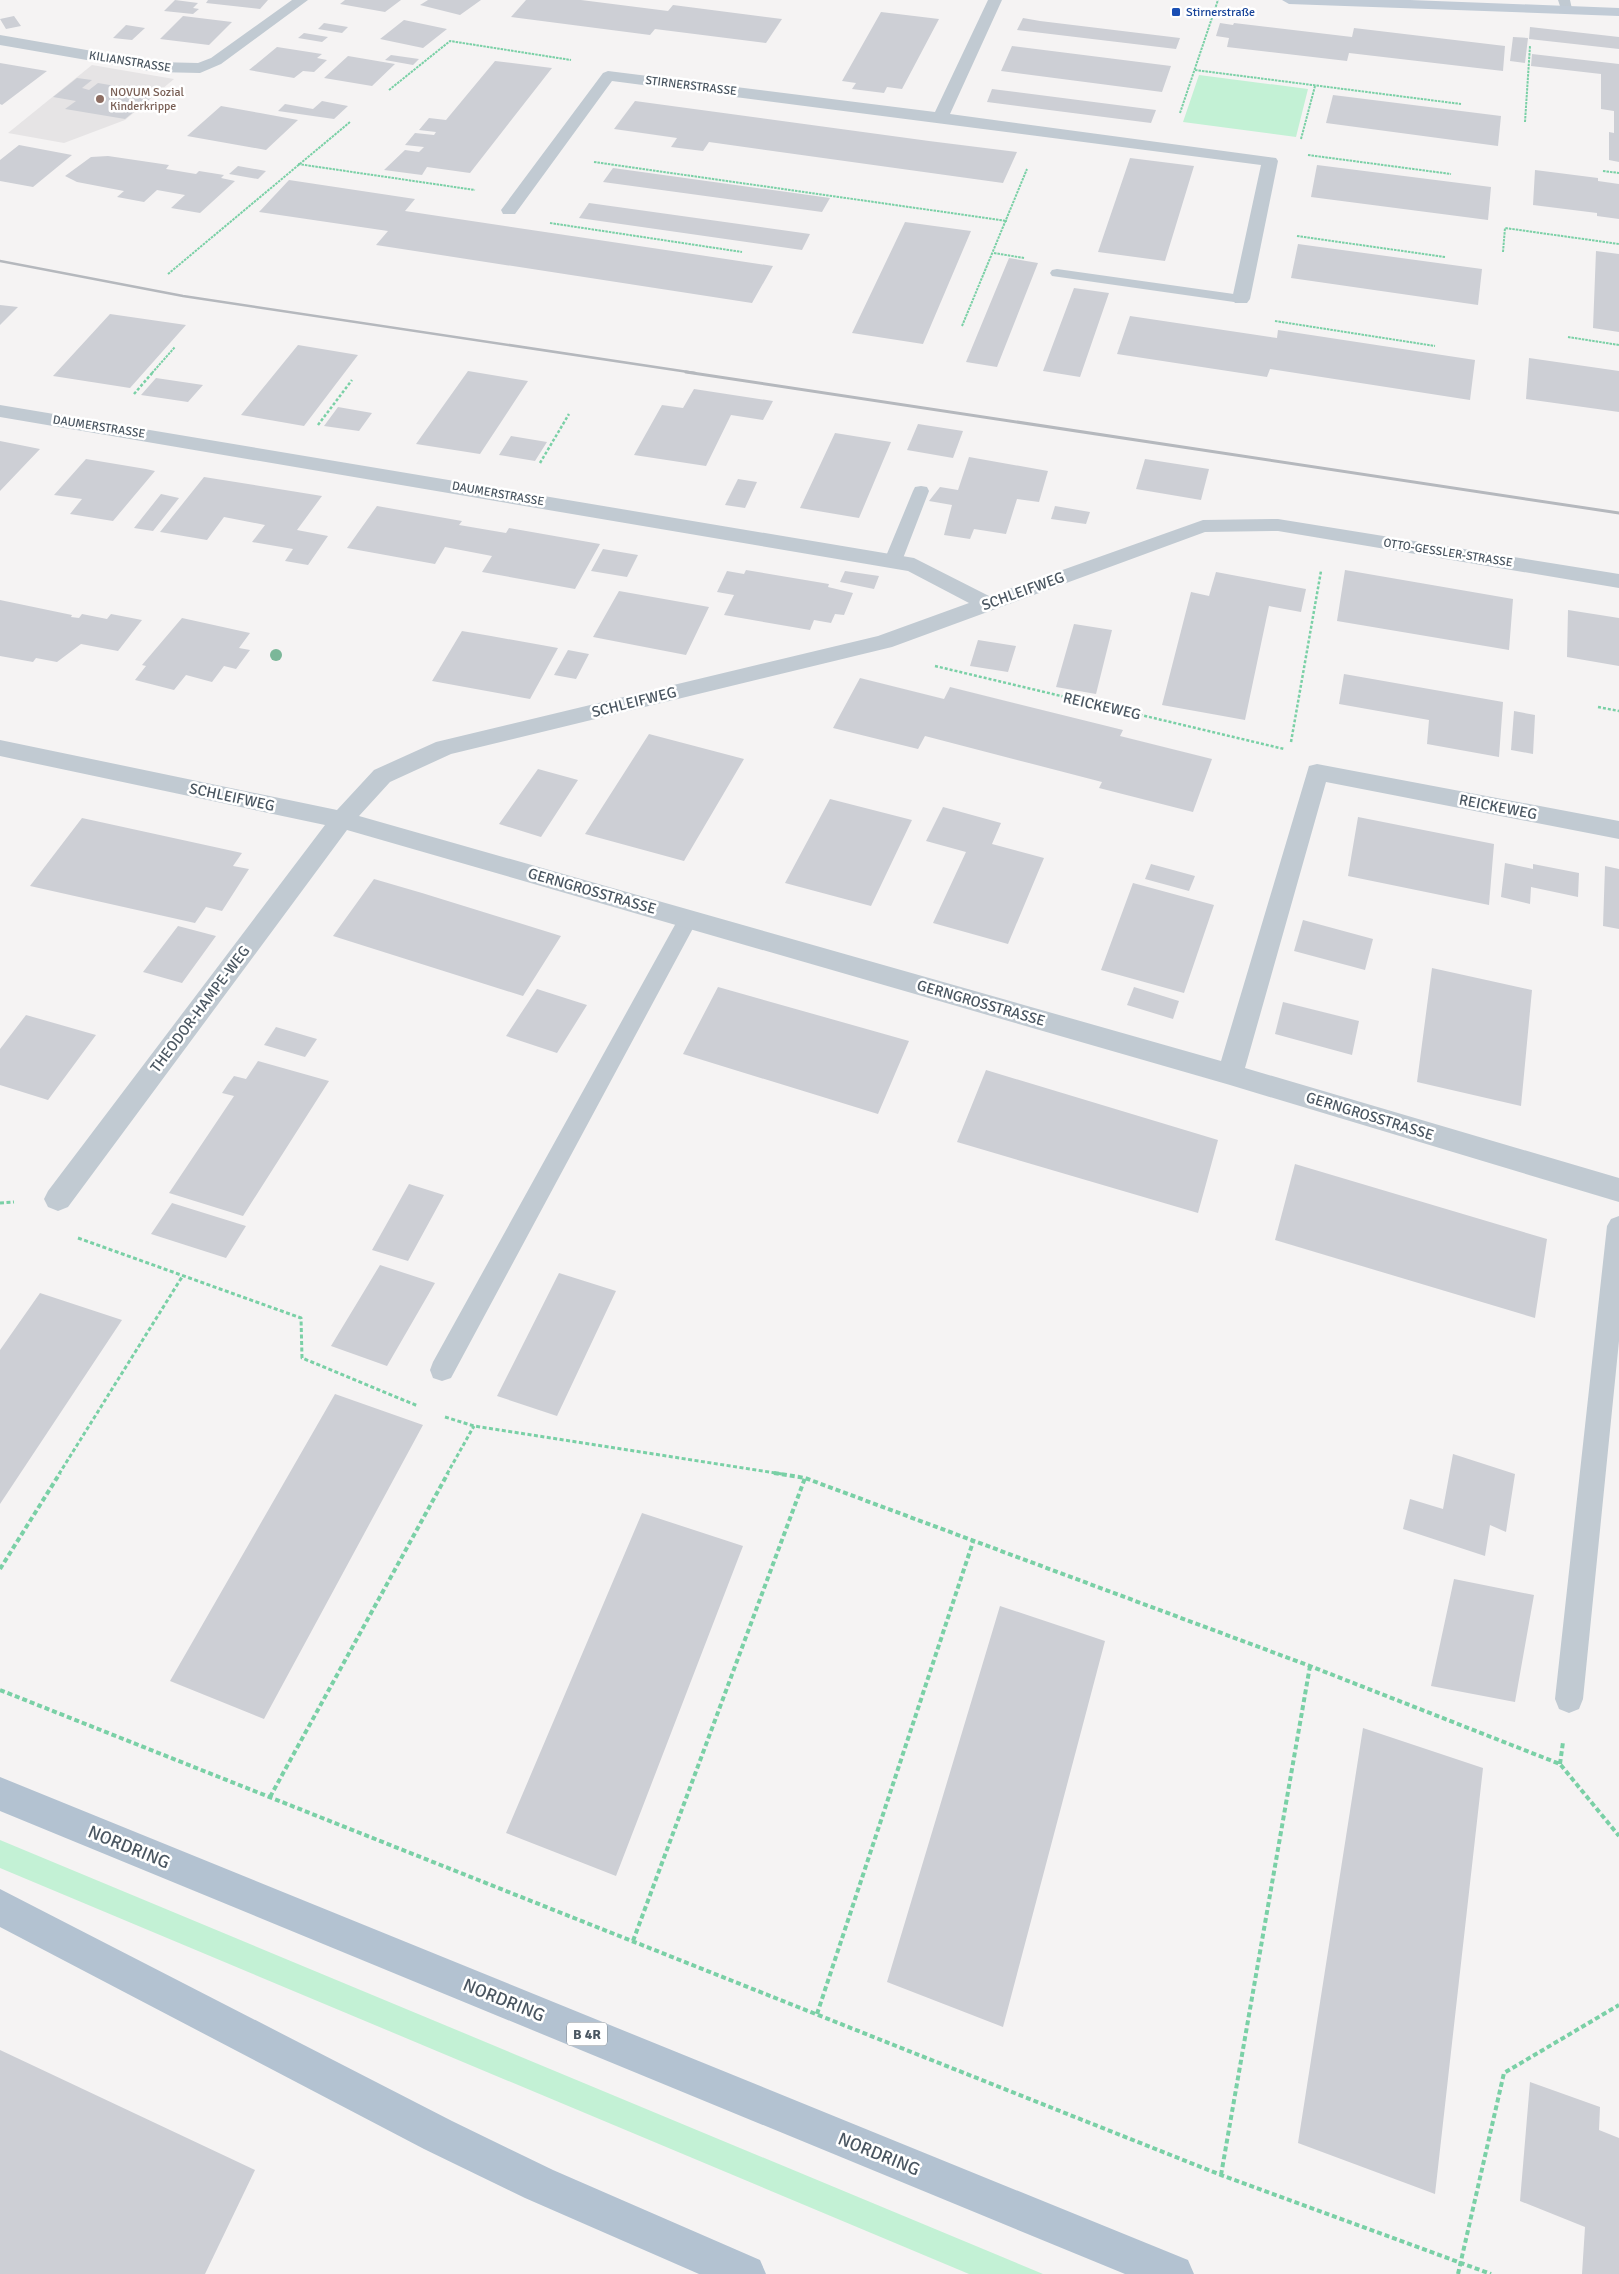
<svg xmlns="http://www.w3.org/2000/svg" width="1619" height="2274" font-family="Signika,sans-serif">
  <style>
    .education { fill: #e6e4e5 }
    .green { fill: #c3f1d5 }
    .building { fill: #cdcfd5 }
    .lines { fill: none; stroke-linecap: round; stroke-linejoin: round }
    .path-far3 { stroke: #7ad0a6; stroke-width: 2; stroke-dasharray: 2.5 1; stroke-linecap: butt }
    .path-far2 { stroke: #7ad0a6; stroke-width: 2.5; stroke-dasharray: 3 2; stroke-linecap: butt }
    .path-far1 { stroke: #7ad0a6; stroke-width: 3; stroke-dasharray: 4 2.5; stroke-linecap: butt }
    .path { stroke: #7ad0a6; stroke-width: 4; stroke-dasharray: 5 3; stroke-linecap: butt }
    .service { fill: #c1cad2; fill-rule: evenodd }
    .minor { fill: #c1cad2; fill-rule: evenodd }
    .secondary { fill: #c1cbd6; fill-rule: evenodd }
    .primary { fill: #b3c2d1; fill-rule: evenodd }
    .rail-far1 { stroke: #b5b8bd; stroke-width: 2.5 }
    .rail { stroke: #b5b8bd; stroke-width: 3 }
    .tree { fill: #7bb799 }
    .transit-dot { fill: #1a4fb4; stroke: #fff; stroke-width: 2 }
    .education-dot { fill: #8d6e63; stroke: #fff; stroke-width: 2 }
    .labels { text-anchor: middle; dominant-baseline: central; stroke-width: 5; stroke-linejoin: round; paint-order: stroke }
    .far-transit-label { font-size: 12px; fill: #164399; stroke: #fff; text-anchor: start }
    .far-street-label { font-size: 12px; fill: #4a5661; stroke: #fff }
    .far-education-label { font-size: 12px; fill: #785e54; stroke: #fff; text-anchor: start }
    .shield { fill: #fff; stroke: #808990; stroke-width: 1 }
    .shield-label { font-size: 14px; font-weight: bold; fill: #4a5661 }
    .street-label { font-size: 15px; fill: #4a5661; stroke: #fff }
    .near-street-label { font-size: 18px; fill: #4a5661; stroke: #fff }
  </style>
  <rect width="100%" height="100%" fill="#f5f3f3"/>
  <!-- education -->
  <path class="education" d="M92 65 174 79 125 120 64 143 8 133Z"/>
  <!-- green -->
  <path class="green" d="M1199 75 1308 89 1296 137 1183 122Z
    M0 1840 1043 2274H969L0 1868Z"/>
  <!-- building -->
  <path class="building" d="M175 0 198 3 193 8 199 9 193 14 164 11Z
    M208 0H268L260 9 206 3Z
    M345 0H401L385 12 340 4Z
    M428 0H481L460 15 420 5Z
    M526 0H581L668 11 673 5 782 19 766 43 655 29 650 35 511 17Z
    M881 12 939 19 902 89 887 87 884 93 852 89 856 83 842 81Z
    M14 16 21 26 6 29 0 19Z
    M183 16 232 22 209 45 160 39Z
    M1023 18 1040 21 1180 38 1176 49 1017 30Z
    M404 20 447 29 423 48 380 39Z
    M324 23 348 27 342 33 318 29Z
    M1220 23 1233 25 1234 23 1352 37 1354 28 1505 46 1503 71 1349 53 1347 61 1227 47 1229 38 1216 36Z
    M126 25 145 28 132 40 113 38Z
    M1530 27 1619 37V49L1529 39Z
    M304 33 328 37 322 42 298 38Z
    M1513 37 1528 38 1525 63 1510 61Z
    M1012 46 1171 66 1162 92 1001 71Z
    M277 47 322 54 317 58 327 60 314 72 303 71 294 78 249 70Z
    M1532 54 1619 64V162L1609 160V132L1614 133V111L1601 109V74L1531 66Z
    M391 55 419 59 413 65 385 60Z
    M348 56 395 64 372 86 324 78Z
    M495 61 552 68 470 173 427 167 422 175 384 170 405 150 419 152 424 147 405 145 415 133 434 135 436 132 419 130 429 118 446 120Z
    M0 63 47 71 2 105 0 104Z
    M77 78 92 80 82 88 89 90 98 83 157 93 125 119 65 109 76 101 53 97Z
    M992 89 1156 110 1151 123 987 102Z
    M1333 95 1501 116 1498 146 1326 123Z
    M322 101 348 106 334 119 278 111 285 104 313 109Z
    M635 101 929 141 1017 152 1003 183 709 142 703 151 671 147 677 138 614 129Z
    M221 106 260 113 298 120 266 150 187 136Z
    M19 145 72 155 33 187 0 181V160Z
    M108 156 169 165 166 169 196 174 199 171 224 175 221 178 235 181 200 213 171 208 185 195 157 190 144 202 117 197 124 191 77 182 65 176 91 157Z
    M1130 158 1194 166 1165 261 1098 252Z
    M1317 165 1491 187 1488 220 1311 197Z
    M238 166 266 171 258 179 229 174Z
    M613 168 830 198 822 212 603 182Z
    M1535 170 1598 178V181L1619 184V219L1597 216V213L1533 205Z
    M289 180 415 199 405 211 773 266 752 303 376 245 388 231 259 212Z
    M589 203 810 234 802 250 579 218Z
    M905 222 971 231 923 344 852 333Z
    M1298 244 1482 269 1478 305 1291 278Z
    M1596 251 1619 254V332L1593 328Z
    M1009 258 1038 263 997 367 966 362Z
    M1074 288 1109 293 1080 377 1043 371Z
    M0 305 18 307 0 325Z
    M110 314 186 325 130 388 53 376Z
    M1130 316 1277 338 1278 330 1475 360 1470 400 1270 369 1267 377 1117 354Z
    M298 345 358 355 304 426 241 415Z
    M1529 358 1619 371V412L1526 399Z
    M468 371 528 381 480 454 416 444Z
    M156 378 203 385 188 402 141 395Z
    M694 389 773 401 763 420 731 415 706 466 634 455 662 405 683 408Z
    M338 407 372 413 359 431 324 426Z
    M918 424 963 431 953 458 907 450Z
    M835 433 891 442 859 518 800 508Z
    M511 436 547 442 535 461 499 455Z
    M0 441 40 449 0 491Z
    M969 457 1048 471 1039 502 1017 499 1006 534 974 529 970 539 944 535 952 505 929 501 940 487 958 490Z
    M86 459 146 469 155 471 113 521 70 514 82 499 54 495Z
    M1145 459 1209 469 1201 500 1136 489Z
    M204 477 322 496 297 530 328 536 308 565 285 561 293 549 252 542 265 525 224 517 207 540 160 532Z
    M738 479 757 482 745 508 725 505Z
    M161 494 179 498 153 531 134 528Z
    M377 506 462 521 459 525 506 533 509 528 600 544 575 589 482 572 492 556 445 547 435 564 347 548Z
    M1055 506 1090 512 1086 524 1051 519Z
    M603 549 638 555 627 577 591 571Z
    M746 570 829 584 828 587 853 593 844 615 835 614 831 623 814 620 810 630 724 615 734 595 717 592 727 571 744 574Z
    M1345 570 1513 599 1509 650 1337 621Z
    M845 571 879 576 874 589 840 582Z
    M1216 572 1306 589 1301 612 1269 606 1245 720 1162 705 1191 592 1209 596Z
    M619 591 709 607 686 655 593 637Z
    M0 600 72 615 71 617 79 618 82 614 107 619 111 614 142 620 118 651 81 644 57 662 36 658 33 662 0 656Z
    M1568 610 1619 618V666L1567 657Z
    M182 618 250 633 239 648 250 650 236 669 224 666 212 682 186 675 174 690 135 680 146 666 142 665Z
    M1074 624 1112 630 1096 694 1056 687Z
    M462 631 491 636 558 648 530 699 432 681Z
    M978 640 1016 646 1008 672 970 666Z
    M568 650 589 654 576 679 554 675Z
    M1344 674 1503 702 1499 757 1427 744 1429 720 1339 704Z
    M860 678 944 699 950 687 1123 730 1120 736 1212 759 1193 812 1099 788 1102 782 925 736 918 749 833 728Z
    M1514 711 1535 715 1533 754 1511 750Z
    M649 734 744 759 684 861 585 834Z
    M538 769 578 780 541 837 499 824Z
    M830 799 912 820 871 906 785 883Z
    M943 807 1001 823 992 844 1044 858 1008 944 933 923 966 852 926 841Z
    M1358 817 1494 844 1489 905 1348 876Z
    M82 818 242 853 233 866 249 869 222 911 206 907 195 923 30 886Z
    M1505 863 1533 869V864L1579 873 1578 897 1531 887 1530 904 1501 897Z
    M1151 864 1195 876 1189 891 1145 879Z
    M1605 866 1619 869V929L1603 926Z
    M374 879 422 893 561 936 523 996 333 936Z
    M1133 883 1214 905 1184 993 1101 970Z
    M1303 920 1373 939 1365 970 1294 951Z
    M178 926 216 936 182 983 143 972Z
    M1432 968 1532 990 1521 1106 1417 1082Z
    M718 987 909 1041 878 1114 683 1054Z
    M1134 987 1179 1001 1173 1019 1127 1005Z
    M537 989 587 1005 557 1053 506 1036Z
    M1283 1002 1359 1021 1352 1055 1275 1034Z
    M26 1015 96 1035 48 1100 0 1085V1049Z
    M276 1027 317 1039 305 1057 264 1045Z
    M258 1061 329 1081 243 1216 169 1193 234 1096 222 1093 228 1084 234 1076 246 1079Z
    M986 1070 1218 1140 1198 1213 957 1142Z
    M1295 1164 1547 1239 1535 1318 1275 1240Z
    M409 1184 444 1195 408 1261 372 1250Z
    M172 1203 246 1226 226 1258 151 1234Z
    M380 1265 435 1283 387 1366 331 1346Z
    M559 1273 616 1291 557 1416 497 1396Z
    M40 1293 122 1320 0 1504V1350Z
    M335 1394 423 1425 264 1719 170 1681Z
    M1453 1454 1515 1474 1506 1532 1490 1525 1485 1556 1403 1529 1410 1499 1443 1509Z
    M642 1513 743 1546 616 1876 506 1833Z
    M1454 1579 1534 1595 1515 1702 1431 1686Z
    M1000 1606 1105 1641 1003 2027 887 1982Z
    M1363 1728 1483 1768 1435 2194 1298 2143Z
    M0 2050 255 2170 205 2274H0Z
    M1530 2082 1600 2107 1599 2130 1619 2138V2274H1582L1585 2227 1520 2201Z"/>
  <g class="lines">
    <!-- path-far3 -->
    <path class="path-far3" d="M1195 70 1461 104
      M389 90 450 41 571 60
      M1180 113 1218 0
      M1525 122 1530 46
      M1301 139 1315 86
      M1308 155 1451 174
      M594 162 1007 221
      M298 164 475 190
      M1603 171 1619 173
      M550 223 742 252
      M1297 236 1445 257
      M1503 252 1505 228 1619 244
      M994 253 1024 258
      M168 274 350 122
      M1275 321 1435 346
      M962 326 1027 169
      M1568 337 1619 345
      M152 373 175 347"/>
    <!-- path-far2 -->
    <path class="path-far2" d="M134 394 153 372
      M318 425 352 380
      M540 463 569 414
      M935 666 1284 749
      M1598 707 1619 711
      M1291 742 1321 571"/>
    <!-- path-far1 -->
    <path class="path-far1" d="M0 1203 14 1202
      M78 1238 301 1318 302 1358 418 1406
      M445 1417 474 1426 782 1474
      M59 1474 182 1277
      M447 1474 474 1426"/>
    <!-- path -->
    <path class="path" d="M774 1473 805 1478 1310 1666 1560 1764 1619 1836
      M0 1569 60 1473
      M0 1690 1221 2175 1491 2274
      M1560 1764 1563 1742
      M270 1797 448 1473
      M633 1941 805 1478
      M817 2014 973 1542
      M1221 2175 1310 1666
      M1458 2274 1504 2073 1619 2005"/>
    <!-- service -->
    <path class="service" d="M1558 0H1570L1572 9 1570 12H1562Z
      M1057 269 1241 295 1248 299 1241 303 1052 276 1050 273 1052 270Z
      M921 486 927 487 929 491 902 561 899 565H887L884 561 913 491 915 487Z
      M688 911 695 914 698 919 451 1378 442 1381 433 1378 430 1370 433 1362 681 914Z
      M1619 1216V1341L1583 1699 1579 1709 1569 1713 1559 1709 1555 1699 1607 1226 1611 1219Z"/>
    <!-- minor -->
    <path class="minor" d="M292 0H308L221 64 200 73 156 72 0 45V35L156 62 198 63 211 58Z
      M988 0H1002L950 114 1276 158 1278 161 1250 299 1247 303H1235L1232 299 1261 165 612 81 515 214H503L501 210 603 73 608 71 935 112Z
      M0 405 914 558 989 596 1203 520 1278 519 1619 574V588L1278 531 1205 532 892 647 451 754 390 782 359 816 1221 1061 1309 766 1317 764 1619 821V839L1326 782 1245 1068 1619 1178V1202L1230 1085 347 830 68 1207 58 1211 48 1207 44 1199 48 1191 325 825 0 756V740L337 810 374 770 436 742 878 636 969 603 908 571 0 417Z"/>
    <!-- secondary -->
    <path class="secondary" d="M1282 0H1410L1619 8V16L1289 4Z"/>
    <!-- primary -->
    <path class="primary" d="M0 1777 1188 2260 1194 2274H1125L0 1811Z
      M0 1889 452 2121 553 2170 760 2260 766 2274H699L525 2198 424 2149 0 1927Z"/>
    <!-- rail-far1 -->
    <path class="rail-far1" d="M0 261 183 296 695 373"/>
    <!-- rail -->
    <path class="rail" d="M686 372 1619 513"/>
  </g>
  <!-- trees -->
  <circle class="tree" cx="276" cy="655" r="6"/>
  <!-- markers -->
  <rect class="transit-dot" x="1171" y="7" width="10" height="10" rx="2.5"/>
  <circle class="education-dot" cx="100" cy="99" r="5"/>
  <g class="labels">
    <!-- far-transit labels -->
    <g class="far-transit-label">
      <text x="1186" y="12">Stirnerstraße</text>
    </g>
    <!-- far-street labels -->
    <g class="far-street-label">
      <text transform="translate(130 62) rotate(9)">KILIANSTRASSE</text>
      <text transform="translate(691 86) rotate(7)">STIRNERSTRASSE</text>
      <text transform="translate(99 427) rotate(9)">DAUMERSTRASSE</text>
      <text transform="translate(498 494) rotate(10)">DAUMERSTRASSE</text>
      <text transform="translate(1448 553) rotate(9)">OTTO-GESSLER-STRASSE</text>
    </g>
    <!-- far-education labels -->
    <g class="far-education-label">
      <text x="110" y="92">NOVUM Sozial<tspan x="110" dy="14">Kinderkrippe</tspan></text>
    </g>
    <!-- shield labels -->
    <rect class="shield" x="567" y="2022.5" width="40" height="23" rx="4"/>
    <g class="shield-label">
      <text x="587" y="2034">B 4R</text>
    </g>
    <!-- street labels -->
    <g class="street-label">
      <text transform="translate(1023 591) rotate(-20)">SCHLEIFWEG</text>
      <text transform="translate(634 702) rotate(-14)">SCHLEIFWEG</text>
      <text transform="translate(1102 706) rotate(13)">REICKEWEG</text>
      <text transform="translate(232 797) rotate(12)">SCHLEIFWEG</text>
      <text transform="translate(1498 807) rotate(11)">REICKEWEG</text>
      <text transform="translate(592 891) rotate(16)">GERNGROSSTRASSE</text>
      <text transform="translate(981 1003) rotate(16)">GERNGROSSTRASSE</text>
      <text transform="translate(200 1009) rotate(-53)">THEODOR-HAMPE-WEG</text>
      <text transform="translate(1370 1116) rotate(17)">GERNGROSSTRASSE</text>
    </g>
    <!-- near-street labels -->
    <g class="near-street-label">
      <text transform="translate(129 1847) rotate(22)">NORDRING</text>
      <text transform="translate(504 2000) rotate(22)">NORDRING</text>
      <text transform="translate(879 2154) rotate(22)">NORDRING</text>
    </g>
  </g>
</svg>
